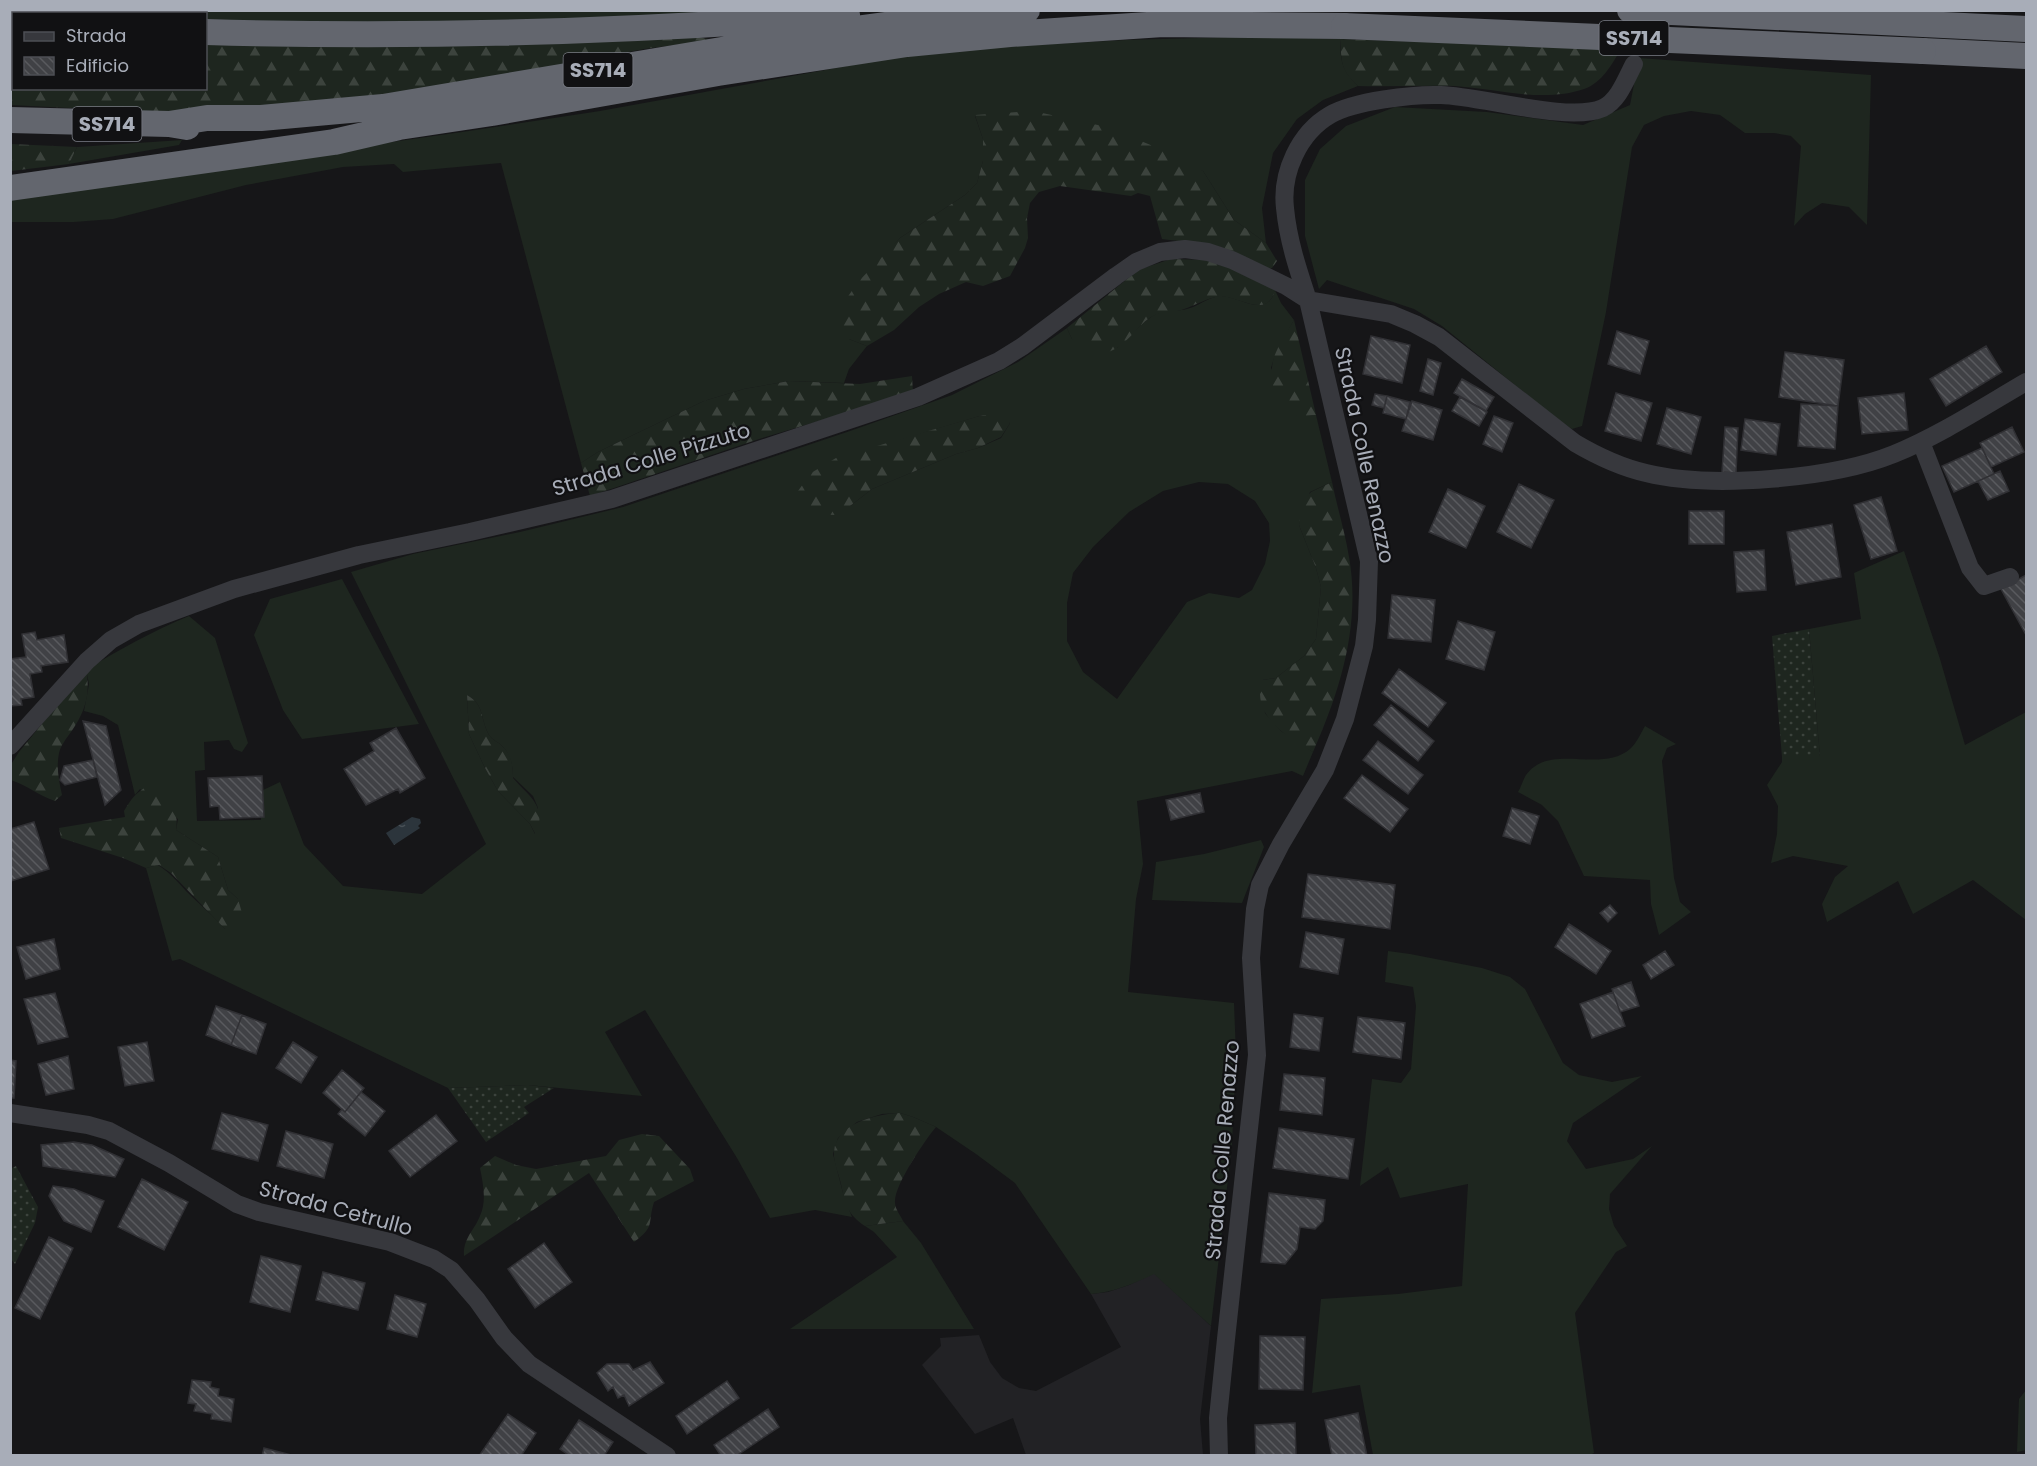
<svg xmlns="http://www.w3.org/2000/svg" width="2037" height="1466" font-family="Poppins,sans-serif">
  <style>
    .built { fill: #222225 }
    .grass { fill: #1e261f; fill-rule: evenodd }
    .forest { fill: url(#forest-firs) }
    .garden { fill: url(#garden-dots) }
    .water { fill: url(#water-ripples) }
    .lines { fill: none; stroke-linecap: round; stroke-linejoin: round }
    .stream { stroke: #2c353c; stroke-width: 5 }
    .building { fill: url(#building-back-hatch); stroke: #303034; stroke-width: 1.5 }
    .minor { stroke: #37383d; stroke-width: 18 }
    .highway { stroke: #63666e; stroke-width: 26 }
    .highway-bridge { stroke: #63666e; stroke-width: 26 }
    .labels { text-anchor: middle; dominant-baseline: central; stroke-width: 4.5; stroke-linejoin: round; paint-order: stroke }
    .shield { fill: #111113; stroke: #7b7e86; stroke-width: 1.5 }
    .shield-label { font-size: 20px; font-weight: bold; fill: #a8adb8 }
    .street-label { font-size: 21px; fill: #a8adb8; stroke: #111113 }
  </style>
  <defs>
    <pattern id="forest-firs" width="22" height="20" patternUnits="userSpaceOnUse" patternTransform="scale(1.5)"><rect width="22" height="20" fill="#1e261f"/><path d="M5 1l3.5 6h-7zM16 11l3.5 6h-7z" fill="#3c433d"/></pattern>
    <pattern id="garden-dots" width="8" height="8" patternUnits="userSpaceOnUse" patternTransform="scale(1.5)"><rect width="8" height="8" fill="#1e261f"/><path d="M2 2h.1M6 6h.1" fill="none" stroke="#3c433d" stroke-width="1.8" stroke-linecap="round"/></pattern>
    <pattern id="water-ripples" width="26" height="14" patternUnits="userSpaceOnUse" patternTransform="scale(1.5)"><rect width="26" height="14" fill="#2c353c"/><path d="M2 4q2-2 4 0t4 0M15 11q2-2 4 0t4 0" fill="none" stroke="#485056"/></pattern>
    <pattern id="building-back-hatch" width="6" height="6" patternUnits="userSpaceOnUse" patternTransform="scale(1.5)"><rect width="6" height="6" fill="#404145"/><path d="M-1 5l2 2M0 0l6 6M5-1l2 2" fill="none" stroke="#595a5e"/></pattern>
  </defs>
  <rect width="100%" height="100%" fill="#161618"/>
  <!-- built -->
  <path class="built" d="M1154 1273 1211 1326 1200 1419 1203 1455H1026L1013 1418 975 1434 922 1365 941 1346 940 1338 979 1335 990 1362 1002 1378 1019 1388 1036 1391 1121 1347 1091 1294 1108 1292 1129 1285Z"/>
  <!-- grass -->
  <path class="grass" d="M11 11H819L620 25 206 28V14H14L13 56 11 57Z
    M1270 36 1340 39C1341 62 1341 69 1358 86L1323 100 1297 119 1273 153 1262 208 1266 243 1234 220 1203 171 975 116 983 139V161L977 183 965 195 900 238 880 261 849 339 867 346 849 369 844 383 789 381 744 389 704 401 598 452 581 463 501 163 403 172 394 164 343 167 246 185 113 219 74 222H11L10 196 462 132 600 111 891 58 998 47 1126 40Z
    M1639 58 1871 75 1867 225 1849 207 1822 203 1805 214 1794 226 1801 146 1791 136 1774 133H1745L1720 115 1691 111 1664 116 1644 125 1632 147 1606 312 1582 426 1572 429 1558 420 1442 326 1414 309 1327 280 1319 289 1305 236V180L1320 149 1346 126 1395 107 1487 112 1583 125 1630 105Z
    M182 140 179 145 69 164 77 147Z
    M1275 290 1281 303 1294 320 1275 355 1271 368 1297 416 1316 415 1332 482 1310 492 1299 525 1316 568 1321 587 1316 639 1304 656 1276 678 1263 680 1265 713 1281 731 1313 752 1303 776 1292 771 1137 801 1143 864 1136 899 1128 992 1234 1003 1236 1055 1232 1144 1211 1326 1154 1274C1133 1284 1114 1292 1091 1294L1015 1183 976 1154 936 1127 913 1117 900 1113 882 1114 857 1122 838 1138 833 1154 843 1193 852 1217 815 1210 770 1218 737 1158 645 1010 605 1032 642 1096 528 1085 448 1088 180 959 172 961 146 868 158 865C170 873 177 881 186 891 199 904 213 915 225 929L238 899 228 890 218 857 176 830 178 819 140 789 135 795 118 725 103 716 84 711 89 684 86 670C120 649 153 631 189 616L215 638 248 743 242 752 234 749 229 740 204 742 205 770 195 771 197 821 261 820V791L280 782 304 845 343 886 422 894 486 844 351 572 413 554 520 532 623 507 850 431 952 395 1018 362 1067 328 1072 339 1117 348C1125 340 1147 318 1156 314 1168 310 1181 312 1193 307 1202 303 1209 298 1219 296 1237 294 1267 321 1275 290ZM983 415 1010 423 1001 438 978 448 956 454 872 489 850 506 870 449ZM1199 482 1228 484 1255 501 1269 523 1270 541 1265 564 1252 590 1239 598 1209 593 1187 602 1117 699 1083 672 1067 641V603L1073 573 1093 547 1129 512 1163 491ZM467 695C485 705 480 719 489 735 493 741 499 742 503 747 511 755 513 767 513 777L533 796 538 808 535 834 530 824 498 791 485 768 469 734Z
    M1904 551 1940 659 1965 745 2026 712V920L1973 880 1913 914 1898 881 1827 922 1822 904 1835 877 1848 866 1793 856 1771 863 1777 834 1778 806 1767 785 1782 762V757H1820L1809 629 1861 619 1854 573Z
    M342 579 419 724 302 739 283 710 254 635 270 599Z
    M1645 726 1676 744 1667 748 1662 761 1674 878 1680 902 1691 912 1659 935 1651 904 1650 880 1584 876 1558 821 1542 805 1518 792C1521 787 1523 780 1526 775 1550 742 1601 774 1630 749 1636 744 1641 733 1645 726Z
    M1261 840 1264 847 1242 903 1152 900 1156 862 1204 854Z
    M1388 951 1410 954 1482 968 1510 977 1525 989 1563 1063 1579 1075 1612 1082 1642 1076 1573 1123 1567 1141 1586 1169 1633 1159 1652 1146 1610 1194 1609 1209 1614 1226 1627 1246 1616 1252 1575 1313 1594 1453 1590 1455H1373L1360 1385 1312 1393 1321 1299 1398 1294 1462 1286 1468 1184 1400 1198 1388 1167 1360 1186 1372 1079 1401 1083 1411 1069 1416 1006 1413 987 1385 982Z
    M903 1221 921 1243 974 1329H790L897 1257 874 1232 865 1226Z
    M2026 1390V1450L2017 1452 2019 1399Z"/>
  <!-- forest -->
  <path class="forest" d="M679 34 714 40 644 49 425 90 321 101 170 113 11 105 10 69 13 67 14 88H206V38Z
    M1340 39 1621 49C1612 64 1602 83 1584 89 1543 103 1498 89 1455 86 1423 85 1390 87 1358 86 1340 69 1342 63 1340 39Z
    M1033 111 1107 127 1153 146 1203 171 1234 220 1266 243 1277 261 1272 268 1263 271 1203 244 1162 239 1150 196 1138 193 1131 196 1060 186 1039 192 1030 203 1027 218 1028 238 1025 248 1010 276 983 286 966 282 939 294 919 307 894 330 867 346 849 339 835 326 840 308 858 282 900 238 965 195 977 183 983 161V139L975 115Z
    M10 144H11L77 147 69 164 11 171Z
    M1171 259 1209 260 1239 269 1275 290C1267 322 1235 292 1216 297 1202 300 1191 308 1177 311 1171 313 1161 312 1155 315 1141 321 1130 340 1117 348 1112 351 1105 353 1100 355L1072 339 1067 328 1138 270Z
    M1294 320 1316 415C1310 415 1302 417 1297 416 1273 410 1268 377 1274 357 1279 344 1287 332 1294 320Z
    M912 376 913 393 759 439 590 496 581 463 598 452 704 401 744 389 789 381 860 384Z
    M983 415 1003 416 1010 423 1001 437 978 448 956 454 872 489 850 506 835 515 809 514 798 491 811 473 836 458Z
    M1332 482C1337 507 1345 532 1349 557 1361 625 1340 691 1313 752 1288 739 1249 713 1263 680L1276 678 1304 656 1316 639 1321 587 1316 568 1299 525 1302 503 1311 492Z
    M86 670C91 694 85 712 71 732 66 739 61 745 59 753 56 766 59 782 62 795L55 801C39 796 27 785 11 780L10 766 19 752Z
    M467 695C485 705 480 719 489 735 493 741 499 742 503 747 512 755 513 767 513 778 530 798 547 805 536 835L530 824 498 791 485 768 469 734Z
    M150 785C172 790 179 809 176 830L218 857 228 890 238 899 242 913 234 927 225 929 171 873 159 865 146 868 123 858 61 838 59 828 125 817 124 811C131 799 137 791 150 785Z
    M900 1113 913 1117 936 1127C925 1140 893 1187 895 1203 895 1209 901 1216 903 1221L865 1226C848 1215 845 1204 841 1184 839 1174 833 1162 834 1152 836 1123 876 1114 900 1113Z
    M642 1134 659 1136 690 1169 694 1181 654 1202C647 1224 656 1226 634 1242L589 1173 464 1256C463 1238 474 1231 480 1216 487 1201 483 1183 480 1168L495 1156 516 1165 536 1169 606 1156 619 1140Z"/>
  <!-- garden -->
  <path class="garden" d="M1809 629 1820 757H1782L1772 636Z
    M528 1085 554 1088 524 1107 529 1113 486 1142 448 1088Z
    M16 1166 38 1207 35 1223 15 1264 10 1258V1169Z"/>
  <!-- water -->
  <path class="water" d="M412 817 420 819 421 823 418 826 420 828 394 845 386 833Z"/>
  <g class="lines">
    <!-- stream -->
    <path class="stream" d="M35 14 48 10
      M10 19 14 18"/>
  </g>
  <!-- building -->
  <path class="building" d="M1617 331 1649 341 1640 374 1608 364Z
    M1371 336 1410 345 1402 383 1363 374Z
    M1986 346 2002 372 1946 406 1930 379Z
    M1785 352 1844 360 1838 406 1779 397Z
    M1428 359 1441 363 1433 395 1420 391Z
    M1462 379 1494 397 1486 411 1454 393Z
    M1616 393 1652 403 1641 441 1605 431Z
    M1904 393 1908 430 1862 434 1858 398Z
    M1375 394 1387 396 1384 408 1372 405Z
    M1387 396 1410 402 1406 419 1383 413Z
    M1460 397 1487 412 1479 426 1452 411Z
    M1412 401 1442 410 1433 440 1402 431Z
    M1801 404 1838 406 1835 449 1798 446Z
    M1667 408 1701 417 1691 454 1657 444Z
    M1494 416 1513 423 1502 452 1483 444Z
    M1745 419 1780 424 1776 455 1741 450Z
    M1725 427 1738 428 1736 473 1722 472Z
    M2012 427 2024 452 1991 467 1980 443Z
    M1982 448 1994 474 1954 492 1942 466Z
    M2000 471 2009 491 1988 500 1978 481Z
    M1519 484 1554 500 1531 548 1497 532Z
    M1448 489 1485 506 1466 548 1429 532Z
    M1881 497 1897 551 1871 559 1854 505Z
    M1689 511H1724V544H1689Z
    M1832 524 1841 577 1796 585 1787 532Z
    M1764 550 1766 590 1737 592 1734 552Z
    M2026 575V635L2001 589Z
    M1392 595 1435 600 1431 642 1388 638Z
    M1458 621 1495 632 1484 670 1446 659Z
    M35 632 37 640 64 635 68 662 41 666 42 672 30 674 34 697 21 699 22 705 10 706V659L26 657 22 634Z
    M1399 669 1446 703 1428 727 1382 693Z
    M1391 705 1434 741 1418 761 1374 725Z
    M83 721 106 726 121 790 105 805Z
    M396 728 425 778 400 793 398 789 366 805 344 769 374 751 370 743Z
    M1378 741 1423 775 1408 794 1363 760Z
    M93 760 97 777 65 785 60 780 64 766Z
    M1362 775 1408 809 1390 832 1344 798Z
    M262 776 264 817 220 819 219 806 210 807 208 778Z
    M1200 793 1204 812 1171 820 1166 800Z
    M1512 808 1539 816 1530 844 1503 836Z
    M34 822 49 869 11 881 10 829Z
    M1308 874 1395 885 1390 929 1302 917Z
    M1610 905 1617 913 1608 922 1600 913Z
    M1569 924 1611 951 1596 974 1555 947Z
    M1306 932 1344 939 1338 974 1300 967Z
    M54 939 60 969 26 979 17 947Z
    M1665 951 1674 965 1651 979 1643 965Z
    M1631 982 1639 1006 1620 1012 1612 989Z
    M1613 992 1625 1026 1592 1038 1580 1004Z
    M55 993 68 1037 38 1044 24 999Z
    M216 1006 242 1015 231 1045 206 1035Z
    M1294 1014 1323 1018 1319 1051 1290 1047Z
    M242 1015 266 1024 256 1054 231 1045Z
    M1358 1017 1405 1023 1401 1059 1353 1052Z
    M147 1042 154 1081 125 1086 118 1047Z
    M293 1042 317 1057 301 1083 276 1068Z
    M68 1056 74 1089 46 1095 38 1064Z
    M10 1060 16 1061 14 1098H10Z
    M342 1070 364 1088 345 1112 323 1093Z
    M1284 1074 1325 1078 1322 1115 1280 1110Z
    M361 1092 385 1111 365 1136 338 1114 342 1109 345 1112Z
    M222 1113 268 1125 258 1161 212 1149Z
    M436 1115 457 1141 410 1177 389 1151Z
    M1279 1128 1354 1139 1348 1179 1273 1168Z
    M286 1131 333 1144 324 1178 277 1166Z
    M74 1142 92 1145 124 1159 115 1177 43 1166 41 1145Z
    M142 1179 188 1202 164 1250 118 1227Z
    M53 1186 74 1189 104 1201 91 1232 64 1221 49 1196Z
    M1269 1193 1325 1200 1323 1221 1315 1229 1300 1227 1297 1249 1285 1264 1261 1262Z
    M49 1237 73 1248 40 1319 15 1308Z
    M544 1243 572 1282 535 1308 508 1269Z
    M261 1256 301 1266 290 1312 250 1302Z
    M323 1272 365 1283 358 1310 316 1300Z
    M395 1295 426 1304 417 1337 387 1329Z
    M1260 1336 1305 1337 1303 1390 1259 1389Z
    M650 1362 664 1383 629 1406 624 1395 618 1398 613 1387 608 1391 597 1373 607 1364H629L633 1370Z
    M192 1380 211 1382 210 1387 219 1389 218 1396 234 1399 231 1422 211 1419 212 1414 194 1411 196 1404 188 1403Z
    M727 1381 739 1398 687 1434 676 1416Z
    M768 1409 779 1427 736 1456H721L714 1445Z
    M1358 1413 1367 1456H1332L1325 1420Z
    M508 1414 536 1433 521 1456H479Z
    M579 1420 613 1442 604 1456H570L560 1449Z
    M1295 1423 1296 1456H1256L1255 1425Z
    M264 1448 295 1456H262Z"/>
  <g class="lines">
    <!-- minor -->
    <path class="minor" d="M1921 442 1970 568 1984 586 2010 577
      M10 746 87 661 111 640 139 624 234 589 359 555 470 532 612 499 918 397 999 361 1023 346 1116 276 1136 262 1160 252 1185 249 1208 252 1232 260 1286 286 1308 300 1391 314 1415 324 1439 337 1575 443C1597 456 1620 467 1646 473 1711 489 1832 479 1894 454 1940 435 1983 407 2026 382
      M10 1113 88 1125 109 1131 169 1163 237 1204 259 1212 390 1242 434 1259 451 1270 477 1300 504 1338 529 1364 667 1456
      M1219 1456 1218 1418 1226 1339 1257 1055 1251 958 1255 909 1260 885 1281 844 1325 770 1345 719 1364 646 1367 620 1369 561 1308 300C1298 270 1288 240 1285 208 1281 173 1299 133 1330 115 1354 101 1413 94 1441 95 1481 96 1569 123 1603 108 1619 100 1626 79 1634 64"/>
    <!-- highway -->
    <path class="highway" d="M1630 10 2026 29
      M206 32C420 38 633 32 847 15
      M1923 51 2026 56
      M10 61 14 59
      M10 120 169 124 187 127
      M169 124 207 118H261L383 107 812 35 916 21 1027 10
      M10 188 334 142 399 127 492 113 718 73 907 44 1010 34 1163 24 1344 26"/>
    <!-- highway-bridge -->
    <path class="highway-bridge" d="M1344 26 1923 51"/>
  </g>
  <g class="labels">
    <!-- shield labels -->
    <g class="shield">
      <rect x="1599.5" y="21" width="69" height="34" rx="4.5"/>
      <rect x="563.5" y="53" width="69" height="34" rx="4.5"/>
      <rect x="72.5" y="107" width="69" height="34" rx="4.5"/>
    </g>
    <g class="shield-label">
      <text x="1634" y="38">SS714</text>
      <text x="598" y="70">SS714</text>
      <text x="107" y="124">SS714</text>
    </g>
    <!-- street labels -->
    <g class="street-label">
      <text transform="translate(1365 455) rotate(78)">Strada Colle Renazzo</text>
      <text transform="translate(651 459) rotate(-17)">Strada Colle Pizzuto</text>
      <text transform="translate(1222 1150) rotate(-85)">Strada Colle Renazzo</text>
      <text transform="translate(336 1208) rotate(15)">Strada Cetrullo</text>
    </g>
  </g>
  <!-- border -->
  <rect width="2037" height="1466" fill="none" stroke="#a8adb8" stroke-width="24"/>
  <!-- legend -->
  <rect x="12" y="12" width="195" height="78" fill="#111113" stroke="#4d4f55" stroke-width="1.5"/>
  <rect x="24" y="32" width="30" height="9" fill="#37383d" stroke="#4d4f55" stroke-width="1.5"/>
  <text x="66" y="42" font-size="18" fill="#a8adb8">Strada</text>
  <rect x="24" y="57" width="30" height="18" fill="url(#building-back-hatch)" stroke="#4d4f55" stroke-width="1.5"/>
  <text x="66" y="72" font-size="18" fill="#a8adb8">Edificio</text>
</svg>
